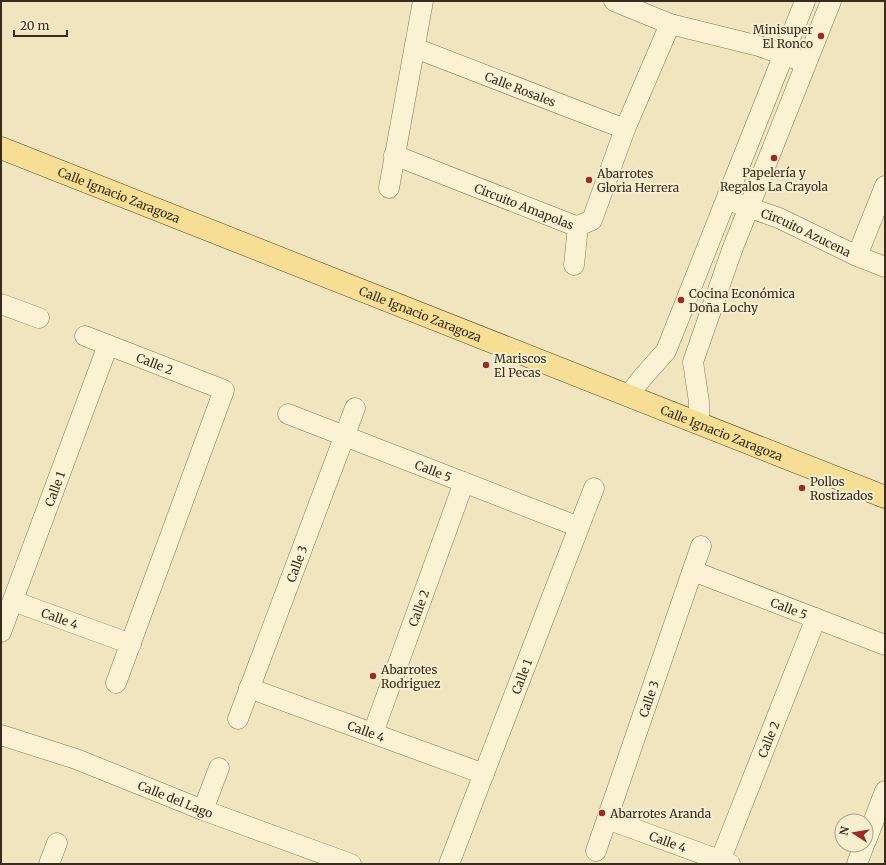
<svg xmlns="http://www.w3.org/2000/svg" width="886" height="865" font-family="Merriweather,serif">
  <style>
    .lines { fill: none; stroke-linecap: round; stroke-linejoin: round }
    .minor-casing { stroke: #897657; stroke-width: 21 }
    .major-casing { stroke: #57432b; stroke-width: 23 }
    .minor { stroke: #faf2d3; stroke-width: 20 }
    .major { stroke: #f6df94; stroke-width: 22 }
    .poi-dot { fill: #9b2c24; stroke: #f7eecf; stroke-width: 1.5 }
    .labels { text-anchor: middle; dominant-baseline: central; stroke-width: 4; stroke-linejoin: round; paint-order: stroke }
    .poi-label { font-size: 12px; fill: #382c1c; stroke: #f7eecf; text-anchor: start }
    .street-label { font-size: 12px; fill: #382c1c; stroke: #f7eecf }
  </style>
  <rect width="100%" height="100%" fill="#f0e5bf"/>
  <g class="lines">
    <defs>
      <g id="minor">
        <path d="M614 1 670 24 759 46 796 59"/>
        <path id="s1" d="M415 48 625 129"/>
        <path id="s2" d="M394 155 573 225 578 226 592 220 625 129 670 24"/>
        <path d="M389 188 423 1"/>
        <path id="s3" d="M736 203 779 218 857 256 885 267"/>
        <path d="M857 256 885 186"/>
        <path d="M574 265 578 226"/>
        <path d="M1 304 39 318"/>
        <path id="s4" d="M85 336 224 390 116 683"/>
        <path d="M628 396 642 378 666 351 805 1"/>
        <path id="s5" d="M288 414 579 527"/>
        <path d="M699 423V402L693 362 732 250 831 1"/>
        <path id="s6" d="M693 571 885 645"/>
        <path id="s7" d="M13 601 131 644"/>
        <path id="s8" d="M1 632 108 345"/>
        <path id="s9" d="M249 688 484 774"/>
        <path id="s10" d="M238 719 355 408"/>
        <path id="s11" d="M373 733 464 482"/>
        <path id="s12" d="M1 735 76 759 203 810 351 864"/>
        <path d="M203 810 219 768"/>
        <path id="s13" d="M607 819 730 864"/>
        <path d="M866 841 885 791"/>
        <path id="s14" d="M596 851 701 546"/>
        <path id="s15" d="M720 861 816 618"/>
        <path d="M49 864 57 843"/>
        <path id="s16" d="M449 864 594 488"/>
        <path d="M857 864 864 845"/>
      </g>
      <g id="major">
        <path id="s17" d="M1 148 885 497"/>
      </g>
    </defs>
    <!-- minor casing -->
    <use href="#minor" class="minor-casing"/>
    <!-- major casing -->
    <use href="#major" class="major-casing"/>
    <!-- minor -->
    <use href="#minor" class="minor"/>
    <!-- major -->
    <use href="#major" class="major"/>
  </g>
  <!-- markers -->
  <g class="poi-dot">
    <circle cx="821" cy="36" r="4"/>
    <circle cx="774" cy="158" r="4"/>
    <circle cx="589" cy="180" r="4"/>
    <circle cx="681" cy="300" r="4"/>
    <circle cx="486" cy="365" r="4"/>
    <circle cx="802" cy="488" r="4"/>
    <circle cx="373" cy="676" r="4"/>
    <circle cx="602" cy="813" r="4"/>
  </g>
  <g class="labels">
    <!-- poi labels -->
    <g class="poi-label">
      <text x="813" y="29" text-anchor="end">Minisuper<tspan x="813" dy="14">El Ronco</tspan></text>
      <text x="774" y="172" text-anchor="middle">Papelería y<tspan x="774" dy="14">Regalos La Crayola</tspan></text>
      <text x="597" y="173">Abarrotes<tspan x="597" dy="14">Gloria Herrera</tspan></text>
      <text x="689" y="293">Cocina Económica<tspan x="689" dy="14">Doña Lochy</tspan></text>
      <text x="494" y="358">Mariscos<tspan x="494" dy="14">El Pecas</tspan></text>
      <text x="810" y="481">Pollos<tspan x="810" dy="14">Rostizados</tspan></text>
      <text x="381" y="669">Abarrotes<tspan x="381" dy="14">Rodriguez</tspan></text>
      <text x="610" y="813">Abarrotes Aranda</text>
    </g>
    <!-- street labels -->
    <g class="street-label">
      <text stroke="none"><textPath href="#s1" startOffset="113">Calle Rosales</textPath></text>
      <text stroke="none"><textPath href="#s17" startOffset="127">Calle Ignacio Zaragoza</textPath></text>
      <text stroke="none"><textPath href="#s2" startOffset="140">Circuito Amapolas</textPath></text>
      <text stroke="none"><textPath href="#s3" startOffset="76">Circuito Azucena</textPath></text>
      <text stroke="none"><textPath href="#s17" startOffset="451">Calle Ignacio Zaragoza</textPath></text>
      <text stroke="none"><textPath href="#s4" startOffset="75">Calle 2</textPath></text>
      <text stroke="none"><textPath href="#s17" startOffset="775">Calle Ignacio Zaragoza</textPath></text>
      <text stroke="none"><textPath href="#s5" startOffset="156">Calle 5</textPath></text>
      <text stroke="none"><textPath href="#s8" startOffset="153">Calle 1</textPath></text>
      <text stroke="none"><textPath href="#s10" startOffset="166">Calle 3</textPath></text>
      <text stroke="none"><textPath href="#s11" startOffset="133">Calle 2</textPath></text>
      <text stroke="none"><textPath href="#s6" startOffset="103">Calle 5</textPath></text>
      <text stroke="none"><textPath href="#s7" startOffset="50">Calle 4</textPath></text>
      <text stroke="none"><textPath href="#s16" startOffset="201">Calle 1</textPath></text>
      <text stroke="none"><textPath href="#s14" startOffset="161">Calle 3</textPath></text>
      <text stroke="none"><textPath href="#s9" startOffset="125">Calle 4</textPath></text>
      <text stroke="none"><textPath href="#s15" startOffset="131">Calle 2</textPath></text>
      <text stroke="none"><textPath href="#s12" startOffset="186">Calle del Lago</textPath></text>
      <text stroke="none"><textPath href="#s13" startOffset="65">Calle 4</textPath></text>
    </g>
  </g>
  <!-- border -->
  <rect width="886" height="865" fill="none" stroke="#382c1c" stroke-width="4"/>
  <!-- north arrow -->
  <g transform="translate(854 833) rotate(282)"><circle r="19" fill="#f7eecf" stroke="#aba087"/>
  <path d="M0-3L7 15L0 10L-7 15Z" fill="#9b2c24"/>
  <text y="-6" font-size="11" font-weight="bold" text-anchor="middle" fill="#382c1c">N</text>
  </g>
  <!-- scale -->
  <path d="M14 30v6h53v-6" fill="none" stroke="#382c1c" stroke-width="2"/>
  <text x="20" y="30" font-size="12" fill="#382c1c" stroke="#f7eecf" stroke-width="3" paint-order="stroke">20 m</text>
</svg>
